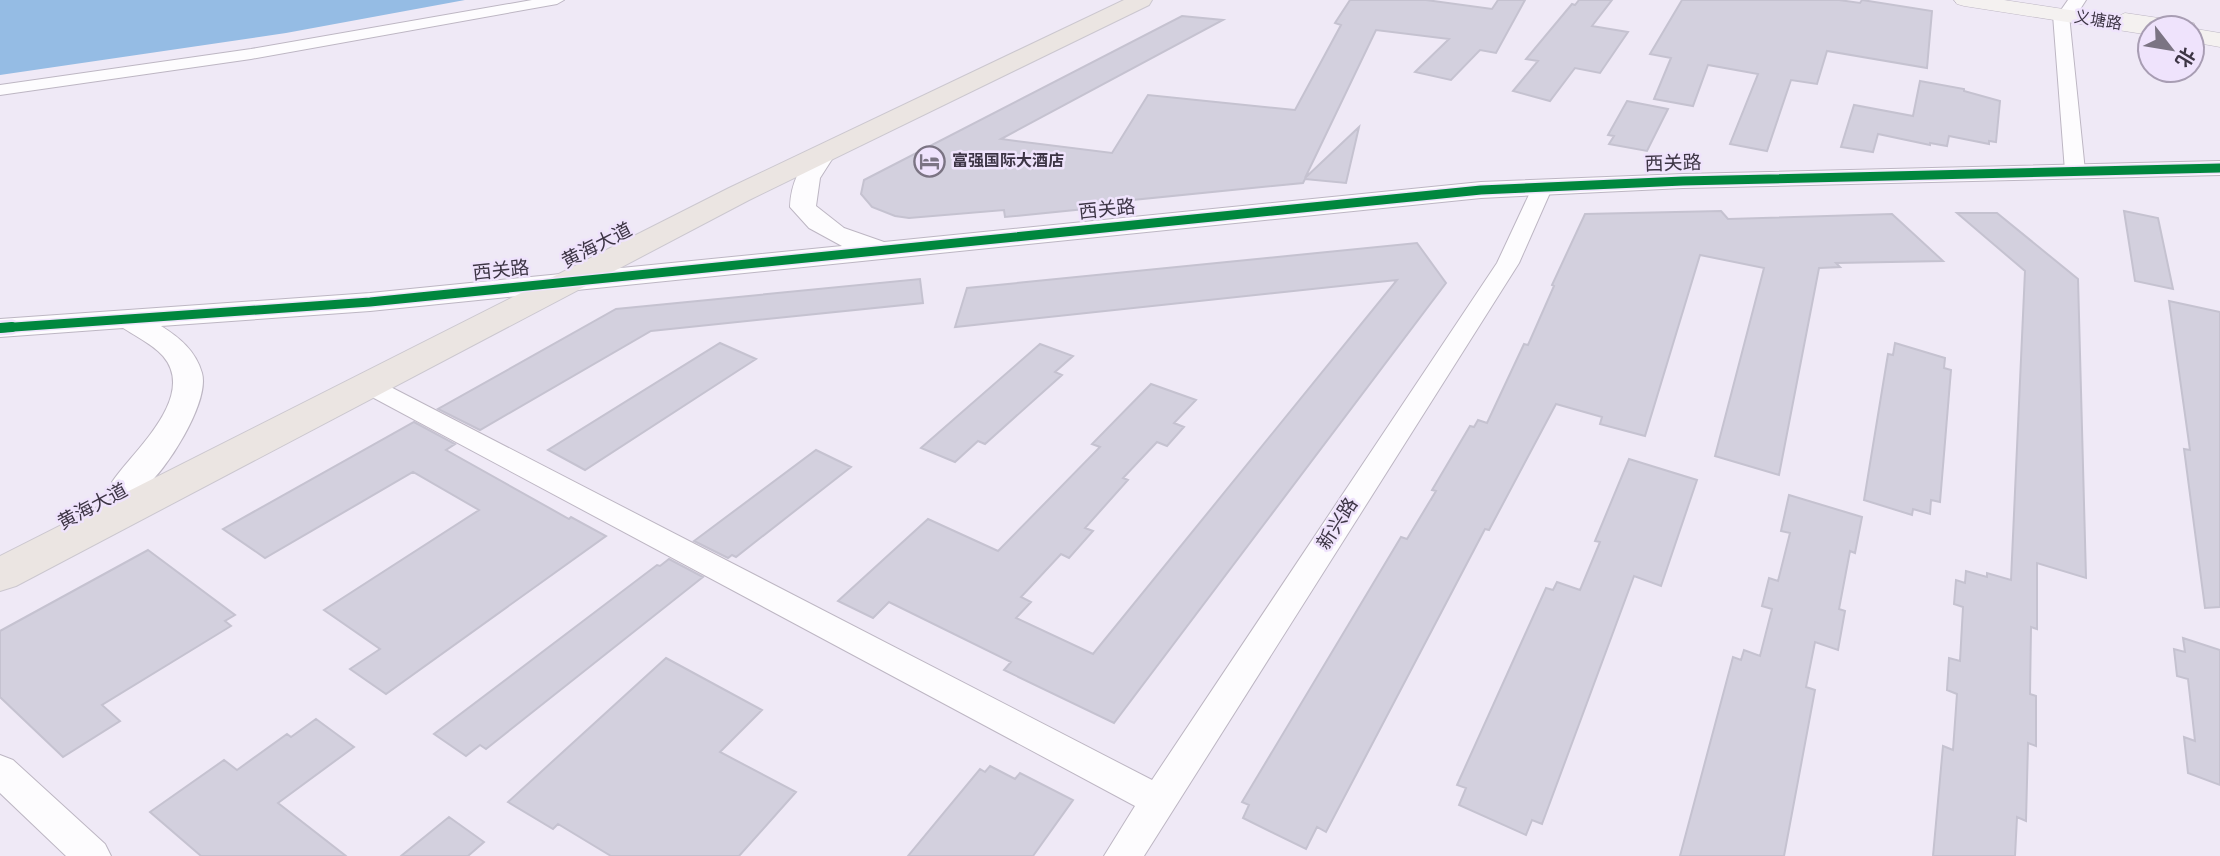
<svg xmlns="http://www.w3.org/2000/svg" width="2220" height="856" font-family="'Sofia Sans Condensed','Noto Sans SC',sans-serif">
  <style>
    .water { fill: #95bce4 }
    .building { fill: #d3d0de; stroke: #c5c2d0; stroke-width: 2 }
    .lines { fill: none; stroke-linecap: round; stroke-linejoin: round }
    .minor-casing { stroke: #bdb6c3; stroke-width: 2 }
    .tertiary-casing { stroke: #bdb6c3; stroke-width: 2 }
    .secondary-casing { stroke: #bdb6c3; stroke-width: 1 }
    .primary-casing { stroke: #cbc7cf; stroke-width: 2 }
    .minor { fill: #fdfcfe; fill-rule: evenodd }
    .tertiary { fill: #fdfcfe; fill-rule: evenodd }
    .secondary { fill: #f4f1f0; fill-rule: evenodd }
    .primary { fill: #ebe5e2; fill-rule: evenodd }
    .cycleway-far1-casing { stroke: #efe3fc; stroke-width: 12 }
    .cycleway-casing { stroke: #efe3fc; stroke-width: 15 }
    .cycleway-far1 { stroke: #00873e; stroke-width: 9 }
    .cycleway { stroke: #00873e; stroke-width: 10 }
    .labels { text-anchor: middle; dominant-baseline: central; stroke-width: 5; stroke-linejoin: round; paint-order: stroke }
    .far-street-label { font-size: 16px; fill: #3d3545; stroke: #efe3fc }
    .far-poi-label { font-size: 16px; font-weight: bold; fill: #3d3545; stroke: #efe3fc; text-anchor: start }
    .street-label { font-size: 19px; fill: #3d3545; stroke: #efe3fc }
  </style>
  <rect width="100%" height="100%" fill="#efe9f6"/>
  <!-- water -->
  <path class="water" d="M0 0H465L286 33 0 75Z"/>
  <!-- building -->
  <path class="building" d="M1350 0H1426L1492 9 1498 0H1525L1496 53 1480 50 1451 80 1415 72 1449 39 1376 30 1305 178 1359 127 1346 183 1305 179 1303 183 1123 201 1124 205 1005 217 1004 210 909 218 895 216 872 207 861 194 864 180 1182 16 1223 20 1001 139 1112 153 1148 95 1295 110 1341 25 1335 23Z
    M1579 0H1612L1592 26 1628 32 1600 73 1575 68 1550 101 1513 91 1538 61 1526 59 1572 4 1575 5Z
    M1682 0H1839L1860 3 1862 0 1932 11 1927 68 1827 51 1817 84 1791 80 1767 151 1730 144 1758 74 1708 65 1693 106 1654 99 1671 58 1650 54Z
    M1920 81 1964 89V91L2000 101 1996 142 1989 141V144L1949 136 1947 146 1930 143V145L1878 134 1873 152 1841 147 1854 105 1913 116Z
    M1627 101 1668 109 1647 151 1609 144 1614 136 1608 135Z
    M1721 211 1728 219 1892 214 1943 261 1836 263 1840 267 1819 268 1779 475 1715 456 1764 268 1700 255 1645 436 1600 424 1602 417 1556 404 1489 530 1485 529 1326 832 1317 827 1306 849 1243 818 1249 805 1242 802 1401 537 1407 539 1436 491 1432 490 1470 426 1474 427 1478 420 1487 423 1524 344 1528 345 1554 286 1552 285 1585 214Z
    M2124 211 2158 218 2173 289 2135 281Z
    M1957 213H1997L2078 279 2086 578 2037 563V629L2031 627 2030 694 2036 696V746L2028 743 2026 821 2017 817 2015 856H1933L1943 746 1953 750 1957 694 1947 690 1949 658 1960 661 1963 607 1954 604 1956 580 1965 583 1966 571 1987 577V573L2011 580 2025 271Z
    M1417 243 1446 283 1114 723 1004 670 1011 662 889 602 873 618 838 601 928 519 998 551 1100 447 1092 444 1151 384 1196 400 1174 423 1184 427 1167 446 1157 442 1123 478 1128 480 1085 528 1093 531 1069 558 1061 554 1021 597 1031 602 1016 618 1093 654 1397 280 955 327 967 288Z
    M920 279 923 303 651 331 480 430 438 409 616 309Z
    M2169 301 2220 312V607L2205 608 2184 449 2190 450Z
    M720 343 756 359 585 470 548 450Z
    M1895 343 1945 358 1944 368 1951 370 1940 502 1931 500 1930 514 1913 509 1912 515 1864 500 1888 354 1893 355Z
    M1040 344 1073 356 1055 372 1062 375 985 444 978 441 955 462 921 448Z
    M414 422 455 444 446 450 569 519 571 517 606 536 386 694 350 669 380 649 324 610 479 510 413 472 265 558 223 529Z
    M816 450 851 467 736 557 732 555 728 558 694 541Z
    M1629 459 1697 480 1661 586 1634 576 1542 824 1532 820 1526 835 1459 805 1466 788 1457 785 1546 588 1553 590 1557 582 1580 590 1600 542 1595 541Z
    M1789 495 1862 517 1855 553 1850 551 1839 609 1845 611 1838 650 1815 642 1806 687 1815 690 1784 856H1680L1733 657 1741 660 1744 650 1760 656 1772 609 1762 606 1769 578 1778 581 1790 533 1781 531Z
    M148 550 235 615 225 621 231 626 102 705 120 721 63 757 0 697V631Z
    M669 559 703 577 486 749 480 745 466 756 434 734 657 565 660 566Z
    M2183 638 2220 650V785L2188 773 2184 737 2195 741 2188 679 2177 676 2174 649 2185 652Z
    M666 658 762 710 720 752 796 792 739 856H611L558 824 553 829 508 802Z
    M316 719 354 747 278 803 346 856H201L150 812 224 760 237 770 287 734 291 737Z
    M990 766 1015 779 1020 773 1073 800 1033 856H908L980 769 985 772Z
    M449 817 484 842 468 856H401Z"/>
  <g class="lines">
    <defs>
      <path id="minor" d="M532 0H564L557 4 251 59 0 95V85L251 49Z
        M2061 10 2069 15 2085 171 2075 177 2065 171 2053 15Z
        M1543 180 1553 186 1519 263 1144 856H1104L1135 806 359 390 355 385 359 380 368 377 377 380 1152 780 1497 263 1533 186Z
        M0 755 13 760 105 844 111 856H66L0 793Z"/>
      <path id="tertiary" d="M2068 0H2086L2077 14 2070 16 2061 10Z
        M824 146 832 148 836 153 820 178 816 206 844 228 884 242 1481 182 1683 174 2220 161V175L1683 188 1481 198 370 311 161 326C179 337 196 351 202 373 210 402 166 472 143 489 135 495 126 492 118 490L112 482C132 452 198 397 163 356 152 344 137 337 123 328L0 337V319L370 293 842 246 809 228 790 207C791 182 800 167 816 148Z"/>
      <path id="secondary" d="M1954 0H2004L2116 17 2125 13 2186 22 2194 23 2196 29 2220 33V47L2192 42V28H2150V35L1964 6 1957 4Z"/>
      <path id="primary" d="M1124 0H1152L1149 5 749 200 16 586 0 591V556L729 188Z"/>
    </defs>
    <!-- minor casing -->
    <use href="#minor" class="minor-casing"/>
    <!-- tertiary casing -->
    <use href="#tertiary" class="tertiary-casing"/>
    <!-- secondary casing -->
    <use href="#secondary" class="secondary-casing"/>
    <!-- primary casing -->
    <use href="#primary" class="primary-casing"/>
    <!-- minor -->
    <use href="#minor" class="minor"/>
    <!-- tertiary -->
    <use href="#tertiary" class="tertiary"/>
    <!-- secondary -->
    <use href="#secondary" class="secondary"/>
    <!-- primary -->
    <use href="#primary" class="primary"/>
    <defs>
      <path id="cycleway-far1" d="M0 328 370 302 1481 190 1683 181 2220 168"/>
      <path id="cycleway" d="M0 328 12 327"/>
    </defs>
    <!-- cycleway-far1 casing -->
    <use href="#cycleway-far1" class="cycleway-far1-casing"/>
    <!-- cycleway casing -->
    <use href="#cycleway" class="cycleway-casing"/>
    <!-- cycleway-far1 -->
    <use href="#cycleway-far1" class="cycleway-far1"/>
    <!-- cycleway -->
    <use href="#cycleway" class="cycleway"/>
  </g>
  <!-- icons -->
  <defs>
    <symbol id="hotel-ring" viewBox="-11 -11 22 22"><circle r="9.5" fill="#efe3fc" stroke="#7b7483" stroke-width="1.5"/><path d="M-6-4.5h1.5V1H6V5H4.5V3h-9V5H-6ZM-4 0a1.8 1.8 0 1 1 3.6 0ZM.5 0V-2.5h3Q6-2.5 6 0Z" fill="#7b7483"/></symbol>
  </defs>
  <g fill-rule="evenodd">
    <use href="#hotel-ring" x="912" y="144" width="35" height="35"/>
  </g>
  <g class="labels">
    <!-- far-street labels -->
    <g class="far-street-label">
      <text transform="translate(2098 21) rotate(9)">义塘路</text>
    </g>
    <!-- far-poi labels -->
    <g class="far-poi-label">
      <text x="952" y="161">富强国际大酒店</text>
    </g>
    <!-- street labels -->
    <g class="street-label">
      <text transform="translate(1673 164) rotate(-2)">西关路</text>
      <text transform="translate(1107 210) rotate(-6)">西关路</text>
      <text transform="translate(597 246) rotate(-27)">黄海大道</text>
      <text transform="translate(501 271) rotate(-6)">西关路</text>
      <text transform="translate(93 507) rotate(-28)">黄海大道</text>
      <text transform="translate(1338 524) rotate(-57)">新兴路</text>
    </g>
  </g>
  <!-- north arrow -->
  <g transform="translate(2171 49) rotate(121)"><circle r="33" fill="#efe3fc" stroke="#a89db3" stroke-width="2"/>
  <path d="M0-5L12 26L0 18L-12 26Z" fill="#7b7483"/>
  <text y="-10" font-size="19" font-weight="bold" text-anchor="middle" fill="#3d3545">北</text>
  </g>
</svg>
